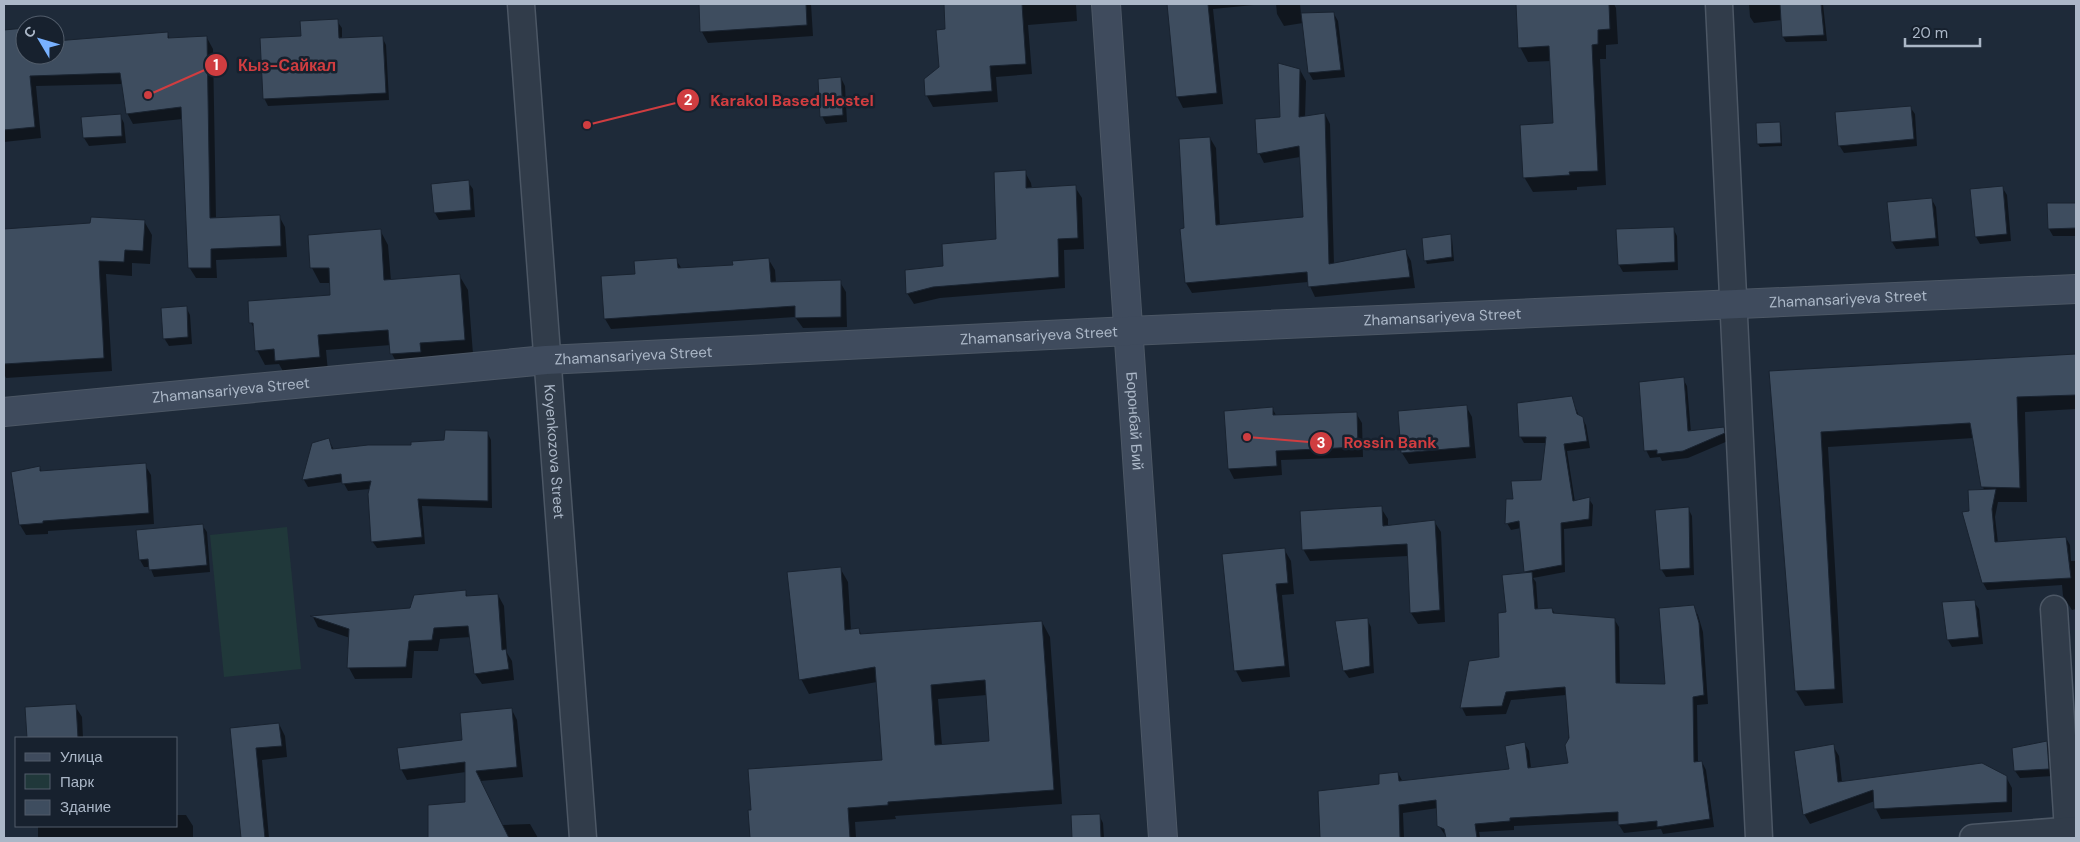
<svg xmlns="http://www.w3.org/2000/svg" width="2080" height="842" font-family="'DM Sans',sans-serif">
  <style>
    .green { fill: #20383a }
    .shadow { fill: #0007; fill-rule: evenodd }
    .building { fill: #3e4d5f; stroke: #192330; fill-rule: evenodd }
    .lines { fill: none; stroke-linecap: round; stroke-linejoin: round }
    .street-casing { stroke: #4c5765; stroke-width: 29 }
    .secondary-casing { stroke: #4c5765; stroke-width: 30 }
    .street { stroke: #313c4a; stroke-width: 26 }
    .secondary { stroke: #3f4b5d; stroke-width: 28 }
    .labels { text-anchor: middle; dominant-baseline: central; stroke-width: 5; stroke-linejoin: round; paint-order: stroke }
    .street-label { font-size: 15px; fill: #abb7c7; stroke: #17212e }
    .leader { fill: none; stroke: #d03d40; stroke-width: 2 }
    .callout-dot { fill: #d03d40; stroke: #17212e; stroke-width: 2 }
    .mark-label { font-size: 15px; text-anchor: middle; font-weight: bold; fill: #fff }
    .callout-label { font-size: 16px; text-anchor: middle; font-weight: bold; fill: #d03d40; stroke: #17212e; stroke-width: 5; stroke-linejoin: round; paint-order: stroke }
  </style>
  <rect width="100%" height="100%" fill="#1e2a39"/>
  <!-- green -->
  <path class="green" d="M287 527 301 669 224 677 210 535Z"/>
  <!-- shadow -->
  <path class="shadow" d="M700 4H811L813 36 708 43 702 32Z
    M945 4H1076L1077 21 1028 25 1032 74 996 77 998 102 933 107 927 96 925 80 940 68 947 30Z
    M1168 4H1264L1213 9 1223 104 1183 108 1177 96Z
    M1276 4H1300L1301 14H1334L1338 21 1345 77 1313 80 1309 73 1303 23 1284 26 1277 14Z
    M1517 4H1614L1616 8 1618 44 1606 45V59H1600L1606 185 1577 187V190L1533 192 1524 177 1554 124 1551 61 1528 62 1520 47Z
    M1749 4H1823L1827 41 1786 42 1783 37 1782 20 1754 23 1750 17Z
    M337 21 342 28V39L382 37 386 45 389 100 268 106 264 98 302 37Z
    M25 29V55H55V42L167 33 170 39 207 38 213 49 216 219 279 216 285 227 287 257 216 260 217 278H196L189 267 183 119 133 124 127 113 123 84 36 86 41 138 4 142V31Z
    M1300 70 1306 81 1305 118 1325 114 1330 124 1334 265 1405 250 1411 261 1415 288 1315 297 1308 282 1192 293 1186 283 1185 229 1210 138 1216 148 1220 226 1304 218 1300 157 1264 163 1259 153 1281 118Z
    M841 78 845 86 847 122 826 124 822 116Z
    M1910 107 1915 114 1917 146 1844 153 1839 145Z
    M120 115 124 123 126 143 89 146 84 138 83 118Z
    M1779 123 1781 126 1782 146 1760 147 1758 144Z
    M1025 172 1031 183 1032 189 1075 187 1082 198 1084 249 1064 250 1065 288 940 298 914 304 907 293 945 267 998 240Z
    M468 182 473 189 475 217 439 220 435 213 433 185Z
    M2002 187 2007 195 2011 241 1980 244 1976 237Z
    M1932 200 1936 207 1939 246 1896 249 1892 242Z
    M2076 204V236H2053L2049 229 2048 205Z
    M144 221 152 235 150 264 132 263V276L106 274 112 371 6 378 4 374V230Z
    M1673 228 1677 236 1678 270 1623 272 1619 265Z
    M380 230 388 245 391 281 459 275 468 290 473 354 400 369 392 354 391 345 326 350 328 372 285 375 279 364 265 365 257 350 255 330 251 323 331 296V283H320L312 268Z
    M1450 236 1452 239 1454 261 1427 264 1426 261Z
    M676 260 682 269 734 266 769 260 775 270 776 283 840 282 846 292 847 327 803 328 795 317 611 329 605 319 636 275Z
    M186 307 190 315 192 344 169 346 164 338Z
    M2076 355V409L2025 412 2027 502H1998L1995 517 1998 543 2066 538 2070 545 2071 561H2076V609L2072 610 2063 596 2062 585 1987 590 1983 583 1970 512 1984 491 1974 438 1828 447 1843 703 1805 706 1796 691 1771 372Z
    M1683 379 1687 386 1691 432 1724 428 1728 435V441L1688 458 1662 461 1660 457 1650 458 1646 450Z
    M1571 397 1579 416 1582 418 1586 425 1590 448 1567 451 1575 502 1589 499 1593 505 1592 526 1564 529 1565 572 1533 578 1536 582 1538 610 1552 609 1555 614 1614 619 1619 627 1620 685H1666L1693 607 1698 615 1703 632 1708 704 1697 705 1698 763 1702 762 1706 770 1714 827 1663 834 1661 829 1624 833 1619 825V821L1514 826V830L1479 832 1480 838H1447L1439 826 1438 808 1403 813 1404 838H1321L1319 792 1381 785 1398 773 1403 782 1511 770 1524 743 1529 751 1531 768 1570 764 1566 695 1511 700 1506 714 1466 716 1462 708 1500 658 1508 613 1527 574 1521 528 1511 530 1507 523 1515 500 1542 481 1547 443H1524L1520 436Z
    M1466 406 1472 417 1476 458 1409 464 1402 453 1399 412Z
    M1272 408 1277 417 1356 413 1362 423 1363 457 1281 460 1282 475 1234 479 1229 469Z
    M487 432 491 440 492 508 422 506 425 544 377 548 372 541 370 489 348 491 343 482 308 487 304 480 313 444 329 440 334 450 413 446Z
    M145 465 151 475 154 524 48 531V534L26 535 20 525 39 467 42 472Z
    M1381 508 1388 519V526L1434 521 1441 532 1445 622 1418 624 1411 613 1408 556 1310 561 1303 549Z
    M1688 508 1692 516 1694 575 1666 577 1661 569Z
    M202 525 207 532 210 572 154 577 150 567H144L140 560Z
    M1284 549 1291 561 1294 594 1282 595 1290 677 1242 682 1236 671 1224 555Z
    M840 568 848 582 851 630 858 629 862 635 1042 622 1050 637 1062 804 895 816 896 819 855 822 856 838H751L749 811 883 761 877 682 809 694 801 679ZM987 695 991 742 942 745 938 699Z
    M465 592 468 597 498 595 504 606 507 653 512 661 514 680 482 684 475 674 471 637 440 639 438 651H414L412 678 355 679 349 668 350 638 318 627 313 617 410 609Z
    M1974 602 1979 609 1983 644 1952 647 1948 640Z
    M1367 619 1371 627 1374 673 1349 678 1344 671Z
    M75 706 82 717 83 738H28L27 708Z
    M512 710 517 720 523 777 481 781 502 825 530 824 538 838H429V806L466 803V772L407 780 401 769 464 741Z
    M279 724 285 736 287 757 262 760 269 838H242L231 729Z
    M2047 743 2051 750 2053 776 2020 778 2015 771Z
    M1833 746 1839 756 1842 782 2006 777 2012 788V812L1881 819 1876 809 1875 801 1810 824 1804 814Z
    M176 815H186L193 826V838H38V826H176Z
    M1099 815 1103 823 1104 838H1074L1072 817Z"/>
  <!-- building -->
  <path class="building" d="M699 4H806L807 25 700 32Z
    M944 4H1022L1026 64 990 66 992 91 925 96 924 79 939 67 936 30 945 29Z
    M1167 4H1208L1217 93 1176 97Z
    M1516 4H1609L1610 29 1598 30V44L1592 45 1598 171 1569 172 1570 175 1523 178 1520 125 1553 123 1549 46 1518 48Z
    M1780 4H1821L1824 35 1782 37Z
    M1334 12 1341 70 1308 73 1301 13Z
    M338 19 339 38 383 36 386 93 263 99 260 38 301 36 300 21Z
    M25 28V55H55V41L168 32V38L207 36 210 218 280 215 281 246 211 249V268H188L181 107 126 114 120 73 30 76 35 127 4 130V30Z
    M1278 63 1300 69 1299 117 1325 113 1329 264 1406 249 1410 277 1308 287 1307 272 1185 283 1180 229 1184 228 1179 139 1210 137 1216 225 1303 217 1299 146 1257 154 1255 119 1280 117Z
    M841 77 843 115 820 117 818 79Z
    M1911 106 1914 139 1838 146 1835 112Z
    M121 114 122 136 83 138 81 117Z
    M1780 122 1781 143 1757 144 1756 123Z
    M1026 170V188L1076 185 1078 238 1058 239 1059 277 933 287 906 294 905 270 943 266 942 244 996 239 994 172Z
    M469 180 471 210 434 213 431 184Z
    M2003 186 2007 234 1975 237 1970 189Z
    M1932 198 1936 238 1891 242 1887 202Z
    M2047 203H2076V228L2048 229Z
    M91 217 145 220 143 251 125 250 124 262 99 261 104 358 4 364V229L90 223Z
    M1674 227 1675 262 1618 265 1616 229Z
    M381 229 384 280 460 274 465 340 420 343 421 352 390 354 388 330 318 335 320 357 275 361 274 349 255 351 253 323H249L248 301 330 295 329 268H310L308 235Z
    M1451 234 1452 257 1424 261 1422 238Z
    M677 258 678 268 733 265 732 261 769 258 771 282 841 280V317L795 318V306L604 319 601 276 635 274 634 261Z
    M187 306 188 337 163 339 161 308Z
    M2076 354V395L2017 397 2020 488 1981 487 1970 423 1821 432 1835 689 1795 691 1769 371Z
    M1684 377 1688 431 1724 427 1725 433 1683 451 1657 454V450L1644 451 1639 382Z
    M1572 396 1577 414 1583 417 1587 441 1564 444 1573 501 1590 497 1589 519 1561 523 1562 565 1524 572 1519 521 1505 524 1506 499H1513L1511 481 1541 480 1546 437H1519L1517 403Z
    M1467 405 1470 447 1401 453 1398 411Z
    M1273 407V415L1357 412 1358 447 1276 451 1277 466 1228 469 1224 411Z
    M445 430 488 431V501L418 499 422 537 371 542 368 494 371 481 342 484 341 474 302 480 312 443 329 438 332 449 368 445H411V442L444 440Z
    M146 463 149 513 43 521V523L19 525 11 472 40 466V471Z
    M1996 489 1992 509 1995 542 2066 537 2071 578 1982 583 1962 512 1969 511 1968 490Z
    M1382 506 1383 526 1435 520 1440 610 1410 613 1407 544 1302 550 1300 511Z
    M1689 507 1690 568 1660 570 1655 510Z
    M203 524 207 565 149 570 148 559 139 560 136 530Z
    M1285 548 1288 583 1276 584 1285 666 1234 671 1222 554Z
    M841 567 845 630 859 628 860 634 1042 621 1054 790 888 802V805L848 808 850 838H750L748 810H751L748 769 882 760 875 667 799 680 787 572ZM985 680 989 741 935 745 931 685Z
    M1532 572 1535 609 1552 608 1553 613 1615 618 1616 683 1665 684 1659 608 1694 605 1699 623 1704 695 1693 697 1694 762 1702 761 1710 819 1657 827V821L1618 825V812L1510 818V821L1475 824 1477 838H1446L1444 829 1437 826 1436 800 1399 805 1400 838H1320L1318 791 1379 784V774L1398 772 1399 781 1509 769 1505 746 1525 742 1528 768 1568 763 1565 745 1569 738 1565 687 1506 692 1502 706 1460 708 1469 661 1499 657 1498 613 1506 612 1502 575Z
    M466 590V596L498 594 502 650 506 649 509 669 474 674 468 626 434 628 432 640 409 641 406 667 347 668 349 629 310 616 410 608 414 595Z
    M1975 600 1979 637 1947 640 1942 602Z
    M1368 618 1370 666 1343 671 1335 621Z
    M76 704 78 738H27L25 707Z
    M512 708 517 767 476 771 509 838H428V805L465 802V762L400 770 397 748 462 740 460 713Z
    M279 723 282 746 256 748 265 838H241L230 728Z
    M2047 741 2049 769 2014 771 2012 748Z
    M1834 744 1838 782 1982 763 2007 776V802L1874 809 1873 790 1803 815 1794 751Z
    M1100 814 1101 838H1072L1071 815Z"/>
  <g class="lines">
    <defs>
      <g id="street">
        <path id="s1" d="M521 4 583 838"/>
        <path d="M1719 4 1759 838"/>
        <path d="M2054 609 2068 831"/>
        <path d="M1973 838 2076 830"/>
      </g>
      <g id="secondary">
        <path id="s2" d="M1106 4 1163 838"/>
        <path id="s3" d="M4 412 546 360 1129 331 2076 289"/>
      </g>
    </defs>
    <!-- street casing -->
    <use href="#street" class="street-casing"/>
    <!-- secondary casing -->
    <use href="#secondary" class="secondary-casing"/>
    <!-- street -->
    <use href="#street" class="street"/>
    <!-- secondary -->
    <use href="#secondary" class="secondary"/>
  </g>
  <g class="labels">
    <!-- street labels -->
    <g class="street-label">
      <text stroke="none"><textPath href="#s3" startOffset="1848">Zhamansariyeva Street</textPath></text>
      <text stroke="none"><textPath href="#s3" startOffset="1442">Zhamansariyeva Street</textPath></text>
      <text stroke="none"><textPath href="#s3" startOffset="1038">Zhamansariyeva Street</textPath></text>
      <text stroke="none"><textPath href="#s3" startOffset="632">Zhamansariyeva Street</textPath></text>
      <text stroke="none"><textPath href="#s3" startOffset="228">Zhamansariyeva Street</textPath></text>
      <text stroke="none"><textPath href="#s2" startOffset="418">Боронбай Бий</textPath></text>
      <text stroke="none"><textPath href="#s1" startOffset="449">Koyenkozova Street</textPath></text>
    </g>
  </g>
  <!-- callouts -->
  <path class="leader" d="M148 95L216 65M587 125L688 100M1247 437L1321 443"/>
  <g class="callout-dot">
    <circle cx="148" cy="95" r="5"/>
    <circle cx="587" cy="125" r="5"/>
    <circle cx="1247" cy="437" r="5"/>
    <circle cx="216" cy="65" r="12"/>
    <circle cx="688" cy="100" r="12"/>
    <circle cx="1321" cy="443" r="12"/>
  </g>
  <g class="mark-label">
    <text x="216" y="70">1</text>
    <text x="688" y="105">2</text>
    <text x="1321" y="448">3</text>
  </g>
  <g class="callout-label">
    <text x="287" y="71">Кыз-Сайкал</text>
    <text x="792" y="106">Karakol Based Hostel</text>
    <text x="1390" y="448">Rossin Bank</text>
  </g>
  <!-- border -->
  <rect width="2080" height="842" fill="none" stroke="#abb7c7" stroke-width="10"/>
  <!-- legend -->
  <rect x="15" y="737" width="162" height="90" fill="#17212e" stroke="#525d6b"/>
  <rect x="25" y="753" width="25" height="8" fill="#3f4b5d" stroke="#525d6b"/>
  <text x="60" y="762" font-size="15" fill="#abb7c7">Улица</text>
  <rect x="25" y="774" width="25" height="15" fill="#20383a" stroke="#525d6b"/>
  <text x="60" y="787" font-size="15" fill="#abb7c7">Парк</text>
  <rect x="25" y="800" width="25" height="15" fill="#3e4d5f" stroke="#525d6b"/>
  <text x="60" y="812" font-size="15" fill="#abb7c7">Здание</text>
  <!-- north arrow -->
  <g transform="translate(40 40) rotate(308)"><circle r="24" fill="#17212e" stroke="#525d6b"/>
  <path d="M0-4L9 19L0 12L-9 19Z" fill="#78b1ff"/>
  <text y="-8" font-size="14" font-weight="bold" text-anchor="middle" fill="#abb7c7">С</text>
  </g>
  <!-- scale -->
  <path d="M1905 38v8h75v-8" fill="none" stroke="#abb7c7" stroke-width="2.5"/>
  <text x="1912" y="38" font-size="15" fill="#abb7c7" stroke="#17212e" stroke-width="4" paint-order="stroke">20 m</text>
</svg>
